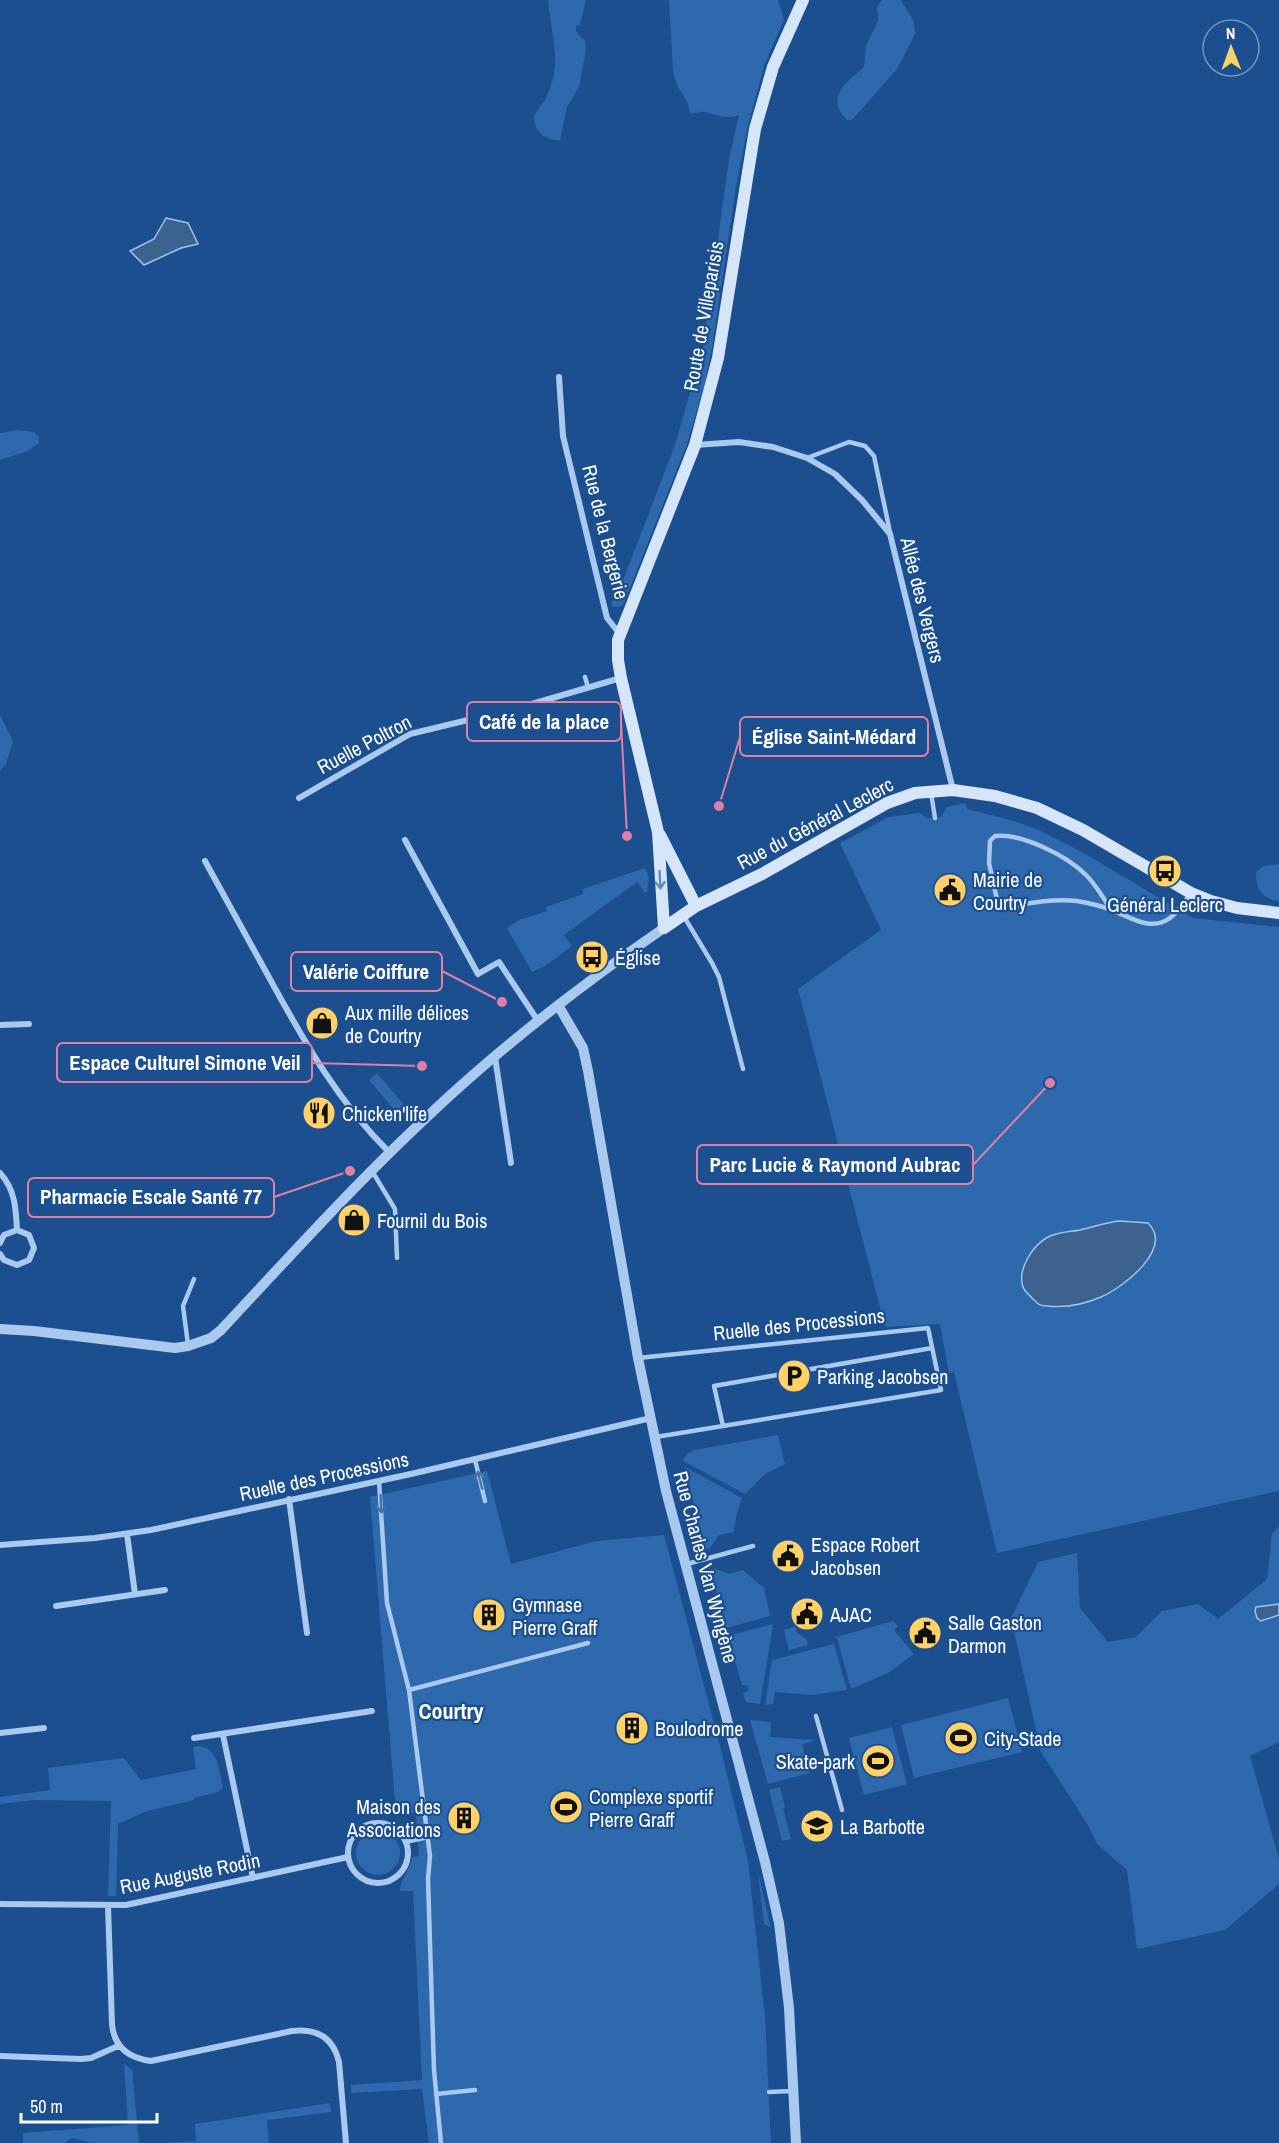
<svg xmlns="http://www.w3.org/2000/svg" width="1279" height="2143" font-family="'Archivo Narrow',sans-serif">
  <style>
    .green { fill: #2e69ad }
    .water { fill: #3c6290; stroke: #9cc4f0; stroke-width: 1.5 }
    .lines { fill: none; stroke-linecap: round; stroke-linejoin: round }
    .service { stroke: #a9c9ee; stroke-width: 4.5 }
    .minor { stroke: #a9c9ee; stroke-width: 6 }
    .tertiary { stroke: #a9c9ee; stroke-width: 10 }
    .secondary { stroke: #d6e6fa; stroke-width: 12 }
    .oneway { stroke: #668bba }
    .oneway2 { stroke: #4674ac }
    .labels { text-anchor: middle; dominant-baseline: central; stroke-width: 4.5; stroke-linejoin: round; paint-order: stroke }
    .street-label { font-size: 20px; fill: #fff; stroke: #1b4f8f }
    .poi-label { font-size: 20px; fill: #fff; stroke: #1b4f8f; text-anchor: start }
    .quarter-label { font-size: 22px; font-weight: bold; fill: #fff; stroke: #1b4f8f }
    .leader { fill: none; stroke: #dd80a5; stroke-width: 2 }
    .callout-dot { fill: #dd80a5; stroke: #1b4f8f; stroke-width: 2 }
    .callout { fill: #1b4f8f; stroke: #dd80a5; stroke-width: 2 }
    .callout-label { font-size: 21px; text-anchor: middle; font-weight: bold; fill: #fff }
  </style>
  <rect width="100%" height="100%" fill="#1b4f8f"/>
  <!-- green -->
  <path class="green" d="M548 0H586L580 25 576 26C575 33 579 36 585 40L586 50 579 87 567 107 560 140C547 141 534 132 534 118 535 111 543 104 546 98 549 91 552 83 554 75 558 50 550 25 548 0Z
    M669 0H778L784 20 765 63 748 125 736 186 712 348 705 383 687 444 624 603 622 606 614 607 611 604 619 591 675 445 703 347 729 159 739 115C724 120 719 115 705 112 700 111 694 114 690 113L688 104 677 85 673 71Z
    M882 0H901L914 22 915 34 897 69 852 120H847C824 97 847 82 864 67L866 46 878 21 877 7Z
    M17 430 34 432 39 437V443L28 451 0 460V433Z
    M0 715 13 741 6 764 0 771Z
    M965 803 967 809 1011 820 1039 830 1082 852 1193 918 1279 927V1491L997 1553 954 1372 949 1373 940 1324 885 1327 798 989 881 930 840 843 889 817 920 813 927 818 941 817 947 807Z
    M1279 864V901C1261 899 1256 889 1256 872L1263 866Z
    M645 868 649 877 647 892 645 893 637 882 564 935 572 946 545 966 532 972 507 928 519 920 547 911 546 907 583 894V889Z
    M377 1073 405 1106 397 1113 369 1080Z
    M778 1435 785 1464 765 1474 745 1494 683 1461 686 1455 695 1450Z
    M685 1467 742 1498 736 1517 734 1532 719 1535 710 1548 705 1549Z
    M487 1471 511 1564 596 1541 664 1535 720 1746 748 1861 765 2017 771 2143H429L422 2089 351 2093V2085L422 2080 413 1891H400C400 1879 410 1870 413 1857L419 1856 416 1813H396L370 1497Z
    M1279 1526V1742L1250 1756 1279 1859V1884L1225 1930 1137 1949 1127 1870 1097 1844 1088 1825 1041 1752 1011 1618 1038 1562 1077 1553 1080 1608 1108 1642 1136 1637 1162 1611 1198 1604 1218 1619 1267 1579 1272 1534Z
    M716 1569 729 1574 743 1570 764 1588 770 1616 726 1628 711 1570Z
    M893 1621 898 1626 894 1630 914 1654 888 1673 851 1689 837 1638H833Z
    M772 1624 773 1625 760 1704 746 1702 743 1693 749 1691 747 1685H742L728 1636Z
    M796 1626V1632L806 1639 808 1645 789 1650 784 1630Z
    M834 1644 847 1690 812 1695 775 1692 773 1704 765 1705 772 1660Z
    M1008 1698 1022 1752 914 1778 901 1725Z
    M750 1720 771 1722 770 1737 815 1740 802 1745 810 1773 768 1784Z
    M892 1727 907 1784 864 1795 849 1738Z
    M199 1746C219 1749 219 1771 223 1787L218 1792 194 1798V1800L147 1811 118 1824 116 1896H108L111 1801 34 1800 0 1804V1797L50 1790 48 1768 124 1758 141 1780 196 1769 193 1747Z
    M780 1787 785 1807 783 1808 791 1839 782 1841 769 1790Z
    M356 1853a22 22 0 1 1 44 0a22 22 0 1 1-44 0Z
    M758 1872 771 1928 764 1924Z
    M124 2064 132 2069 139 2143H92L72 2138 65 2143H23V2133L128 2125Z
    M330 2103 331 2112 267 2120 269 2143H162L196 2141 195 2124Z"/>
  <!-- water -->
  <path class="water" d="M166 218 188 223 198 244 181 248 144 265 130 251 154 239Z
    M1120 1221 1148 1223C1174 1248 1124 1287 1101 1297 1085 1304 1065 1308 1047 1306 1039 1306 1037 1303 1032 1298 1029 1294 1025 1293 1023 1287 1017 1269 1033 1245 1048 1237 1058 1232 1069 1232 1080 1230 1094 1227 1106 1222 1120 1221Z
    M1279 1604V1615L1261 1621 1257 1618 1255 1611 1256 1607Z"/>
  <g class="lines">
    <!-- service -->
    <path class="service" d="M807 458 849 442 865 446 874 456 890 532
      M585 677 588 687
      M931 793 935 818
      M1111 910C1103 897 1096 885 1086 875 1067 856 1022 833 995 836L990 841 989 863 999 909C1025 904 1051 898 1077 901 1088 903 1099 905 1109 909 1127 915 1150 933 1170 918 1178 912 1185 901 1191 893
      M683 915 712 963 719 977 743 1069
      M372 1171 395 1209 397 1258
      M188 1345 183 1306 194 1279
      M638 1358 928 1328 941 1390 656 1437
      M723 1426 714 1386 932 1348
      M475 1460 485 1501
      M379 1481 387 1603 409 1690 430 1856 428 1879 434 2070 441 2143
      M687 1564 753 1546
      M409 1690 588 1643
      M816 1716 842 1810
      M405 1842 428 1837
      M769 2092 793 2091
      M436 2094 475 2090"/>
    <!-- minor -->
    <path class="minor" d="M559 377 563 436 607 618 619 633
      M695 445 739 442 773 447 807 458 835 474 862 500 890 534 953 790
      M299 798 410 734 518 708 621 678
      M405 840 478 974 499 962 538 1021
      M205 861C227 901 249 941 271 981 305 1043 339 1103 390 1153
      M0 1025 29 1024
      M495 1057 511 1163
      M0 1173C15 1189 16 1209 17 1230
      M0 1243 4 1235 17 1230 29 1235 34 1248 29 1260 17 1265 4 1260 0 1254
      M289 1499 307 1633
      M127 1534 135 1594
      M0 1545 95 1538 151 1530 411 1474 651 1418
      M56 1606 165 1590
      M0 1733 44 1728
      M223 1735 253 1878
      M194 1738 372 1711
      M348 1853a30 30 0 1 1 60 0a30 30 0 1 1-60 0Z
      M0 1904 126 1905 348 1857
      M108 1906 112 2024C114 2047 128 2058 151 2061L292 2031C316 2028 333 2037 339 2062L346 2143
      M0 2056 81 2059 91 2058 118 2046"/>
    <!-- tertiary -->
    <path class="tertiary" d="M558 1005 583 1048 588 1071 638 1358 666 1491 765 1862 779 1923 789 2008 796 2143
      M0 1329 34 1331 175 1348 188 1346 211 1338 221 1330C289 1257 356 1183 429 1115 502 1046 581 985 664 928"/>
    <!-- secondary -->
    <path class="secondary" d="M803 0 773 67 755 129 718 358 695 445 618 640V660L621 678 658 832 664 928 696 906 762 874 887 803 915 793 953 790 995 796 1037 808 1083 830 1191 893 1211 901 1237 908 1279 913
      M660 835 696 906"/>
  </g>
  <!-- one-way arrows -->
  <defs><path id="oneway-shaft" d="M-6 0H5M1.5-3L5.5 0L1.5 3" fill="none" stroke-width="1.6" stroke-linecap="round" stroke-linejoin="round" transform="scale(1.5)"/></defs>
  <use class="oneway" href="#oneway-shaft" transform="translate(660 880) rotate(87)"/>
  <g class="oneway2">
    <use href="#oneway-shaft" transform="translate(480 1480) rotate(-104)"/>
    <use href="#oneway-shaft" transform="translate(381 1504) rotate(87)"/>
  </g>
  <!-- icons -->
  <defs>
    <symbol id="bus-disc" viewBox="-11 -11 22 22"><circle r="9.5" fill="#ffd166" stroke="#1b4f8f"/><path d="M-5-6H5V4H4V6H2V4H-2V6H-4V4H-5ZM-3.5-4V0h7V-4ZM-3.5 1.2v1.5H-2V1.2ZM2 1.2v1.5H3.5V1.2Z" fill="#111"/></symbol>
    <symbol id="civic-disc" viewBox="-11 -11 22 22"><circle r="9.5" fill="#ffd166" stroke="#1b4f8f"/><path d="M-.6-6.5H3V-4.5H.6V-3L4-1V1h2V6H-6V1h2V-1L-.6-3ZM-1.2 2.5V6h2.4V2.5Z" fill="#111"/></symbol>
    <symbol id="shop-disc" viewBox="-11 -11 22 22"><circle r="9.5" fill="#ffd166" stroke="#1b4f8f"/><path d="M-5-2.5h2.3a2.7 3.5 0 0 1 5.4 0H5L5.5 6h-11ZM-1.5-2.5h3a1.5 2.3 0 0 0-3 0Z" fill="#111"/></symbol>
    <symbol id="restaurant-disc" viewBox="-11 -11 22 22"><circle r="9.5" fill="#ffd166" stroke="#1b4f8f"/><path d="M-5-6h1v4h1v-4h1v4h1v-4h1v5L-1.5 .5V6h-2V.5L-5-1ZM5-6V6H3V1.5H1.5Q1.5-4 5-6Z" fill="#111"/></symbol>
    <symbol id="parking-disc" viewBox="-11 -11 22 22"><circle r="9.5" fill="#ffd166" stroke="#1b4f8f"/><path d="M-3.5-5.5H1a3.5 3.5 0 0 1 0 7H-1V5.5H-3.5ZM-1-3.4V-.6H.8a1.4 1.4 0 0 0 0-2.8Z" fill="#111"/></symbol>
    <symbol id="building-disc" viewBox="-11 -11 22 22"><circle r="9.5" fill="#ffd166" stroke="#1b4f8f"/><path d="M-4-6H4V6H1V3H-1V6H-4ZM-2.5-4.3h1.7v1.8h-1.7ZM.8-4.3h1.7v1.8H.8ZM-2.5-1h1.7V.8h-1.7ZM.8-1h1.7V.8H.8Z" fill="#111"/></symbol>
    <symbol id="stadium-disc" viewBox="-11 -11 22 22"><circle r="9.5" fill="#ffd166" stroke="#1b4f8f"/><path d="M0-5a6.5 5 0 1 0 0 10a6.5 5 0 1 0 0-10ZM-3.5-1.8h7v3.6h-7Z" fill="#111"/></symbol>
    <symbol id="school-disc" viewBox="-11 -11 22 22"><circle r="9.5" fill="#ffd166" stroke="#1b4f8f"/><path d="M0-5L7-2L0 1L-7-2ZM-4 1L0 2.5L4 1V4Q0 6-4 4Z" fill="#111"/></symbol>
  </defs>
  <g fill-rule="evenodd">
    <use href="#bus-disc" x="1146" y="852" width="38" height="38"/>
    <use href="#civic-disc" x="931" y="871" width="38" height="38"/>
    <use href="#bus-disc" x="573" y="938" width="38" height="38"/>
    <use href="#shop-disc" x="303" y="1004" width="38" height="38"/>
    <use href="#restaurant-disc" x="300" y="1094" width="38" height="38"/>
    <use href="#shop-disc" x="335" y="1201" width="38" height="38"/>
    <use href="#parking-disc" x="775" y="1357" width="38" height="38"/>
    <use href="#civic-disc" x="769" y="1537" width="38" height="38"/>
    <use href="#civic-disc" x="788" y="1595" width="38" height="38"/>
    <use href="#building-disc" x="470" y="1596" width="38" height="38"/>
    <use href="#civic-disc" x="906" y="1614" width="38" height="38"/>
    <use href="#building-disc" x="613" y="1709" width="38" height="38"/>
    <use href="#stadium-disc" x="942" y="1719" width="38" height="38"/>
    <use href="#stadium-disc" x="859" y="1742" width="38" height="38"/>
    <use href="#stadium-disc" x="547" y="1788" width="38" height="38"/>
    <use href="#building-disc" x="445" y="1799" width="38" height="38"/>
    <use href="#school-disc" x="798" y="1807" width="38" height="38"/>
  </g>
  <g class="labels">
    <!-- street labels -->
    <g class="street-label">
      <text transform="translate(703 316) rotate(-80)">Route de Villeparisis</text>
      <text transform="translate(606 532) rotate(76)">Rue de la Bergerie</text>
      <text transform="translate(923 600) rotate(76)">Allée des Vergers</text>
      <text transform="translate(364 744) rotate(-28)">Ruelle Poltron</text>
      <text transform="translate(815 823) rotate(-28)">Rue du Général Leclerc</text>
      <text transform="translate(799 1324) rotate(-6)">Ruelle des Processions</text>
      <text transform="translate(324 1476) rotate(-12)">Ruelle des Processions</text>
      <text transform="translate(706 1567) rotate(75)">Rue Charles Van Wyngène</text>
      <text transform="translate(190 1873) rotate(-11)">Rue Auguste Rodin</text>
    </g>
    <!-- poi labels -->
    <g class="poi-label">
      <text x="973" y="879">Mairie de<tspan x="973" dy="23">Courtry</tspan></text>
      <text x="1165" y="904" text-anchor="middle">Général Leclerc</text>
      <text x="615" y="957">Église</text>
      <text x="345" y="1012">Aux mille délices<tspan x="345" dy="23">de Courtry</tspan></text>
      <text x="342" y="1113">Chicken'life</text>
      <text x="377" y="1220">Fournil du Bois</text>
      <text x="817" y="1376">Parking Jacobsen</text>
      <text x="811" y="1544">Espace Robert<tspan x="811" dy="23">Jacobsen</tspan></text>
      <text x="512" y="1604">Gymnase<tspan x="512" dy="23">Pierre Graff</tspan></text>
      <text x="830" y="1614">AJAC</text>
      <text x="948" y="1622">Salle Gaston<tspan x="948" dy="23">Darmon</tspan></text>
      <text x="655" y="1728">Boulodrome</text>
      <text x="984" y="1738">City-Stade</text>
      <text x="855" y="1761" text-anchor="end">Skate-park</text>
      <text x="589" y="1796">Complexe sportif<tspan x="589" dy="23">Pierre Graff</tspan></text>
      <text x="441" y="1806" text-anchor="end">Maison des<tspan x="441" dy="23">Associations</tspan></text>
      <text x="840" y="1826">La Barbotte</text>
    </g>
    <!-- quarter labels -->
    <g class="quarter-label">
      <text x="451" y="1711">Courtry</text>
    </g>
  </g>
  <!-- callouts -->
  <path class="leader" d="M627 836L621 722M719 806L740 737M502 1002L442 971M422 1066L312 1063M1050 1083L973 1165M350 1171L274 1197"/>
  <g class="callout-dot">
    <circle cx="627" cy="836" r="6"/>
    <circle cx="719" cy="806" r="6"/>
    <circle cx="502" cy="1002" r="6"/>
    <circle cx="422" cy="1066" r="6"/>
    <circle cx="1050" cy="1083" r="6"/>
    <circle cx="350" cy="1171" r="6"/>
  </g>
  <g class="callout">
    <rect x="467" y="702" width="154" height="39" rx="6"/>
    <rect x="740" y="717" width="188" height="39" rx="6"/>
    <rect x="291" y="952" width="151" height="39" rx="6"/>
    <rect x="57" y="1043" width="255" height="39" rx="6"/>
    <rect x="697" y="1145" width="276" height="39" rx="6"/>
    <rect x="28" y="1178" width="246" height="39" rx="6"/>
  </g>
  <g class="callout-label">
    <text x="544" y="729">Café de la place</text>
    <text x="834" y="744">Église Saint-Médard</text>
    <text x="366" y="979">Valérie Coiffure</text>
    <text x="185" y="1070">Espace Culturel Simone Veil</text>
    <text x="835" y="1172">Parc Lucie &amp; Raymond Aubrac</text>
    <text x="151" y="1204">Pharmacie Escale Santé 77</text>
  </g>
  <!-- north arrow -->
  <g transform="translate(1231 48) rotate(359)"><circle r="28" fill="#1b4f8f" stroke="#7695bc" stroke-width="1.5"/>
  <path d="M0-4.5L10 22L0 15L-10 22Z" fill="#ffd166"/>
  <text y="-9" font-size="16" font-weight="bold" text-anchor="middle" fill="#ffffff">N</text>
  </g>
  <!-- scale -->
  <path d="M21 2113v9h136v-9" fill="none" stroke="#ffffff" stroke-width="3"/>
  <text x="30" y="2113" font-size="18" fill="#ffffff" stroke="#1b4f8f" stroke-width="4.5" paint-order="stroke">50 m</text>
</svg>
